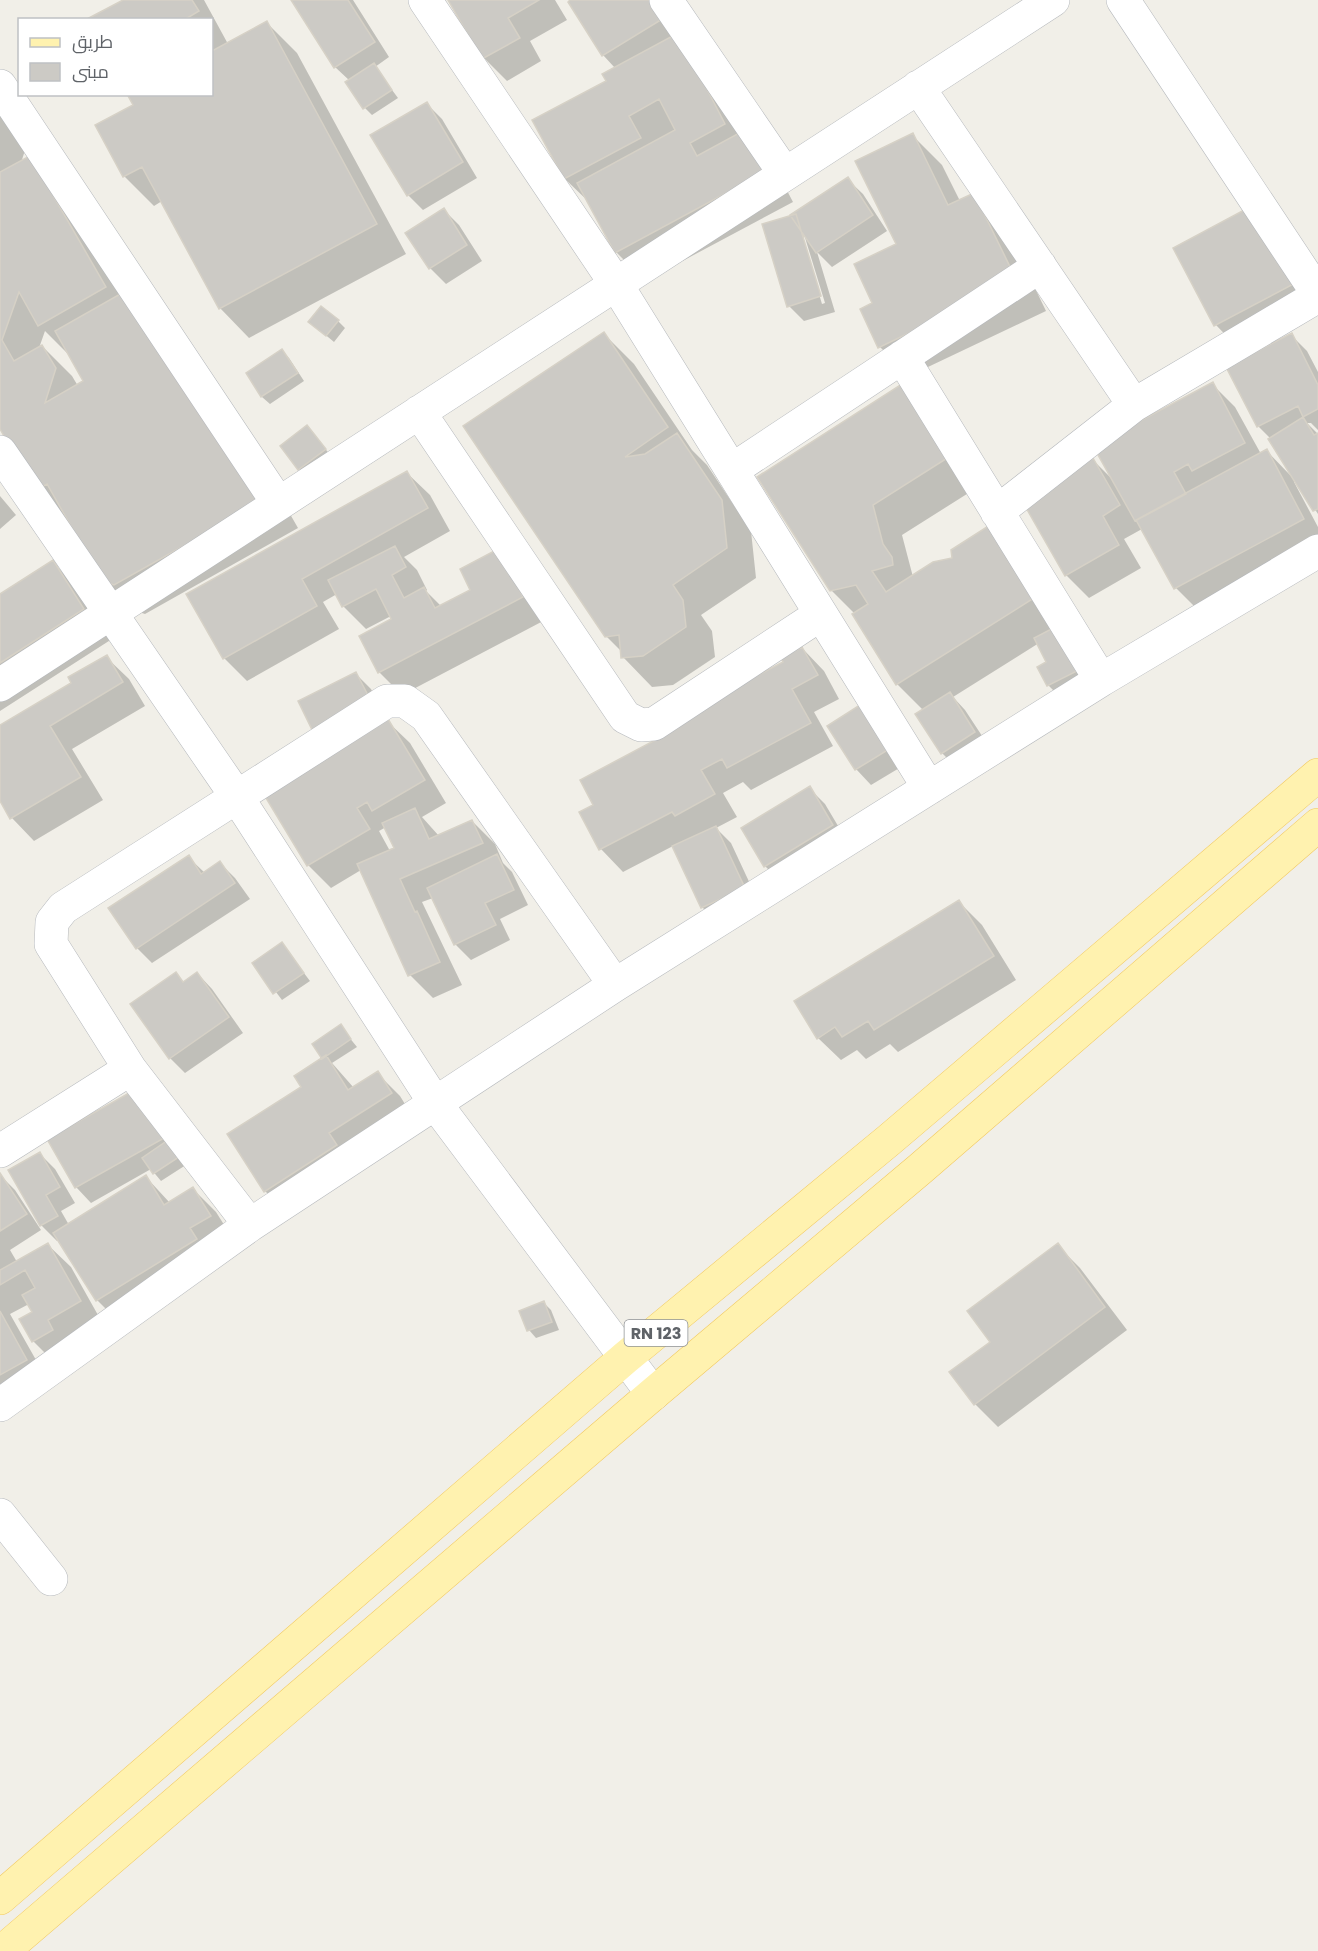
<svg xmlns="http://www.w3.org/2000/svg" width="1318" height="1951" font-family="Poppins,Cairo,sans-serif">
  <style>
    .shadow { fill: #0003; fill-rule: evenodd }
    .building { fill: #cccac5; stroke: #d6d1c6; stroke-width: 1.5 }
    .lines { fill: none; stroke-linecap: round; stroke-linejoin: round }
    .minor-casing { stroke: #b5b8bc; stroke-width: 34 }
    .major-casing { stroke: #f2c960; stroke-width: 34 }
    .minor { stroke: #fff; stroke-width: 33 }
    .major { stroke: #fff2af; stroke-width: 33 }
    .labels { text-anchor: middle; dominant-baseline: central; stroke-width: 4.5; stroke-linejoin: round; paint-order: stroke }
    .shield { fill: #fff; stroke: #8f9295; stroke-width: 1.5 }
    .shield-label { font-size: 16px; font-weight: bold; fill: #5f6368 }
  </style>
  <rect width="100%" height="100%" fill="#f1efe8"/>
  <!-- shadow -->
  <path class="shadow" d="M126 0H204L228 44 267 23 297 53 406 254 249 338 220 308 162 201 154 206 124 176 212 94V20H90Z
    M292 0H353L389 57 375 67 398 98 372 115 365 108 350 81 335 67Z
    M450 0H555L567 20 530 41 541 61 507 81 484 58Z
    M573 0H657L772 162 793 202 645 281 616 252 590 203 565 179 534 121 608 82 615 68 603 55Z
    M0 101 26 147 21 163 35 155 223 397 298 528 145 614 133 610 103 580 68 518 66 520 0 426ZM45 331 69 355 85 381 78 386 72 376 42 346 39 348Z
    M427 104 442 119 477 178 423 210 408 195Z
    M912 135 942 165 960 201 974 194 1004 224 1046 311 909 376 880 347 874 304 898 245Z
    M847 179 863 194 887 231 832 267 817 252 835 312 804 321 789 306 791 216ZM800 231H803L825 303 822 304Z
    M444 210 459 225 482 261 446 284 430 268 407 234Z
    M1175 249 1318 290 1238 348 1216 325Z
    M338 321 345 328 334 342 310 322Z
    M604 334 634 364 692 450 707 465 751 531 756 578 701 615 712 631 715 657 673 685 652 687 623 657 622 652 606 636Z
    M1291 335 1307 351 1318 372V430L1311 423H1307L1318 434V514L1296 481 1294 482 1318 527V547L1199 611 1176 588 1142 529 1124 539 1141 568 1089 598 1066 575 1093 460 1113 480 1212 384 1235 407 1261 454 1267 451 1291 476 1271 439 1258 426Z
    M282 351 289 358 304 381 270 404 262 397 248 374Z
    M905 384 978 487 902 535 913 577 954 559 993 524 1098 684 1064 701 1048 685 1039 667 1048 662 1039 643 953 697 965 710 990 748 957 768 942 753 924 711 897 684 855 614 831 590Z
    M307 427 332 457 307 476 299 469Z
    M407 473 430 495 450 531 404 557 417 570 427 590 426 591 441 606 472 590 498 551 545 620 402 695 379 672 393 620 391 616 366 629 343 606 337 594 323 602 339 629 247 681 224 658 188 595Z
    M0 496 16 515 0 529Z
    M52 562 82 591 112 639 0 711V596Z
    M802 648 824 671 839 699 814 712 833 746 751 790 743 782 723 793 737 817 716 828 731 843 759 903 718 923 702 907 673 846 623 872 601 849 581 813 595 805 680 729 785 662Z
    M106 657 129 679 145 706 72 749 103 800 34 841 12 818 0 798V726L73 683Z
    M356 674 371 689 387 721 410 743 446 803 422 817 439 836 472 821 495 844 503 863 512 872 528 905 500 919 510 940 471 960 456 945 433 898 422 902 462 985 433 998 410 975 361 870 331 888 308 865ZM386 827 396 848 390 851 379 831Z
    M863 705 906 764 871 785 856 769 829 726Z
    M809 788 825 804 847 841 780 881 765 866Z
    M188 857 205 873 220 863 235 878 250 899 152 963 137 948Z
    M959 902 982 925 1016 980 898 1052 890 1044 866 1059 857 1050 841 1060 818 1038Z
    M282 944 310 981 282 1000 254 963Z
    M197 973 212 989 243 1033 185 1073 170 1058 175 974 184 983Z
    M340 1026 357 1047 332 1063 354 1088 377 1073 400 1096 413 1117 288 1214 265 1191 303 1088 324 1059Z
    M138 1090 189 1163 161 1181 151 1169 91 1203 76 1187Z
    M40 1154 55 1169 75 1203 61 1211 69 1225 146 1177 170 1203 193 1189 216 1212 233 1239 120 1323 97 1300 59 1240 57 1241 42 1226 10 1170Z
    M0 1175 15 1190 41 1230 10 1250 17 1262 48 1245 71 1267 103 1324 56 1364 33 1341 34 1313 29 1304 10 1314 49 1383 0 1410Z
    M1057 1245 1080 1268 1127 1330 998 1427 975 1404 992 1342Z
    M544 1303 551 1310 559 1330 536 1338 529 1330Z"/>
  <!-- building -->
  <path class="building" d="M123 0H192L199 11 184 20 87 19Z
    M291 0H348L375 42 334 68Z
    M448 0H539L508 18 520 38 482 59Z
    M570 0H653L664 18 602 56 568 2Z
    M267 21 377 224 219 309 142 167 123 177 95 125 133 105 127 94H212V51Z
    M678 33 725 124 690 143 697 156 743 131 765 172 615 253 577 183 675 130 659 99 629 116 641 138 564 179 532 120 606 81 602 74Z
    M374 63 392 90 363 109 345 82Z
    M427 102 463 162 407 196 370 135Z
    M913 133 948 205 974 193 1017 281 878 348 860 309 872 303 854 264 896 244 855 161Z
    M35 153 54 197 106 287 38 326 19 292 2 340 14 361 42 345 56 368 45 403 83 381 55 331 129 289 269 498 114 585 102 581 47 484 35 491 0 429V172Z
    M848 177 873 215 816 253 790 215Z
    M1261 201 1303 279 1214 326 1173 248Z
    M444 208 467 245 429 269 405 233Z
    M796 214 821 296 787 307 762 224Z
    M321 306 339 320 326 336 308 322Z
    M604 332 668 427 625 457 645 454 677 433 722 500 727 548 673 585 683 600 686 627 643 656 621 658 619 635 605 637 463 426Z
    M1292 333 1318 385V409L1303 417 1298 406 1257 427 1226 367Z
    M282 349 298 373 261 397 246 373Z
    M905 382 949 457 873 505 883 544 892 557 893 565 872 571 886 592 933 562 952 558 951 550 993 523 1034 598 896 685 852 614 868 604 856 585 830 591 757 477Z
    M1213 382 1245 443 1192 471 1188 464 1174 472 1186 494 1135 521 1093 446Z
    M1303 417 1314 435 1318 433V509L1313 511 1268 439Z
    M307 425 326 449 298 470 280 446Z
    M1267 449 1304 519 1174 589 1136 520Z
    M1093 458 1120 505 1103 516 1119 545 1065 576 1021 499Z
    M407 471 428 508 302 579 317 606 223 659 186 594Z
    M395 546 406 567 392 575 404 598 424 587 435 608 470 590 460 569 498 549 523 597 378 673 359 636 391 619 376 589 342 607 328 580Z
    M53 560 84 609 0 663V594Z
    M1061 624 1083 668 1047 686 1037 667 1046 662 1034 638Z
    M802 647 818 675 792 689 811 723 727 768 722 759 701 770 715 794 675 816 672 812 599 850 579 812 593 805 580 780 678 728 673 720 783 662 781 658Z
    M107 655 123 682 50 726 81 777 10 819 0 801V725L71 683 68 677Z
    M356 672 373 705 321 748 298 701Z
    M950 692 975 732 941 754 915 714Z
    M863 703 891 748 855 770 827 726Z
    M388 719 425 780 372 811 367 802 357 808 370 829 307 866 263 793Z
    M810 786 833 825 764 867 741 828Z
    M415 808 429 839 472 820 483 843 400 879 415 912 417 911 440 962 408 976 357 864 394 848 382 823Z
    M716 826 745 888 701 908 672 846Z
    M497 854 514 890 485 903 496 925 454 945 427 888Z
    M189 855 201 874 220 861 235 883 136 949 108 908Z
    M959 900 994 956 874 1030 868 1021 842 1037 835 1027 817 1039 794 1001Z
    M282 942 304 973 273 994 252 963Z
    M176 972 183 982 197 972 229 1017 169 1059 130 1004Z
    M341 1024 351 1039 322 1059 312 1044Z
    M326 1055 348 1090 378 1071 392 1093 329 1133 337 1145 264 1192 227 1134 301 1087 294 1076Z
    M138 1088 166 1137 75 1188 47 1139Z
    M171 1138 182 1155 153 1174 142 1158Z
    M40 1152 60 1187 46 1195 58 1216 40 1226 8 1170Z
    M0 1173 27 1214 0 1231Z
    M146 1175 164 1205 193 1187 211 1216 190 1228 197 1239 96 1301 53 1233Z
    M48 1243 81 1301 48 1320 53 1330 32 1342 19 1319 32 1312 22 1295 35 1288 25 1270 0 1285V1270Z
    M1058 1243 1105 1307 974 1405 949 1372 990 1342 967 1311Z
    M544 1301 552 1322 527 1331 519 1311Z
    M0 1311 27 1360 0 1375Z"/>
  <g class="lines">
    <defs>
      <path id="minor" d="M425 0 616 284 929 788
        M666 0 785 174
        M1123 0 1318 294
        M0 86 278 503
        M918 87 1134 405
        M902 357 1101 680
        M419 412 625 717 641 725 654 724 821 614
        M0 452 237 797 435 1103 653 1394
        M732 470 1040 266
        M997 512 1134 405 1318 296
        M0 685 1053 0
        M0 1151 130 1069
        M250 1225 130 1069 51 944 52 922 63 908 387 701H405L426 716 615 985
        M0 1405 250 1225 615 985 1101 680 1318 551
        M0 1515 51 1579"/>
      <path id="major" d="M0 1898 625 1358 889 1140 1318 775
        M3 1951 653 1394 920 1169 1318 825"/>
    </defs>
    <!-- minor casing -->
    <use href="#minor" class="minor-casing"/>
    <!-- major casing -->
    <use href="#major" class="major-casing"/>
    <!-- minor -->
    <use href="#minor" class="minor"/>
    <!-- major -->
    <use href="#major" class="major"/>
  </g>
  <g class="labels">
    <!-- shield labels -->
    <rect class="shield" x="624.5" y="1320" width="63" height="26" rx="4.5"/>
    <g class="shield-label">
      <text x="656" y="1333">RN 123</text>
    </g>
  </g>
  <!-- legend -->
  <rect x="18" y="18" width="195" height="78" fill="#ffffff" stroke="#bfc1c3" stroke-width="1.5"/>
  <rect x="30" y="38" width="30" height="9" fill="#fff2af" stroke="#bfc1c3" stroke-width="1.5"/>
  <text x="72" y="48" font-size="18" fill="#5f6368">طريق</text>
  <rect x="30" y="63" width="30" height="18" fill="#cccac5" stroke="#bfc1c3" stroke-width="1.5"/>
  <text x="72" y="78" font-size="18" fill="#5f6368">مبنى</text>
</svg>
